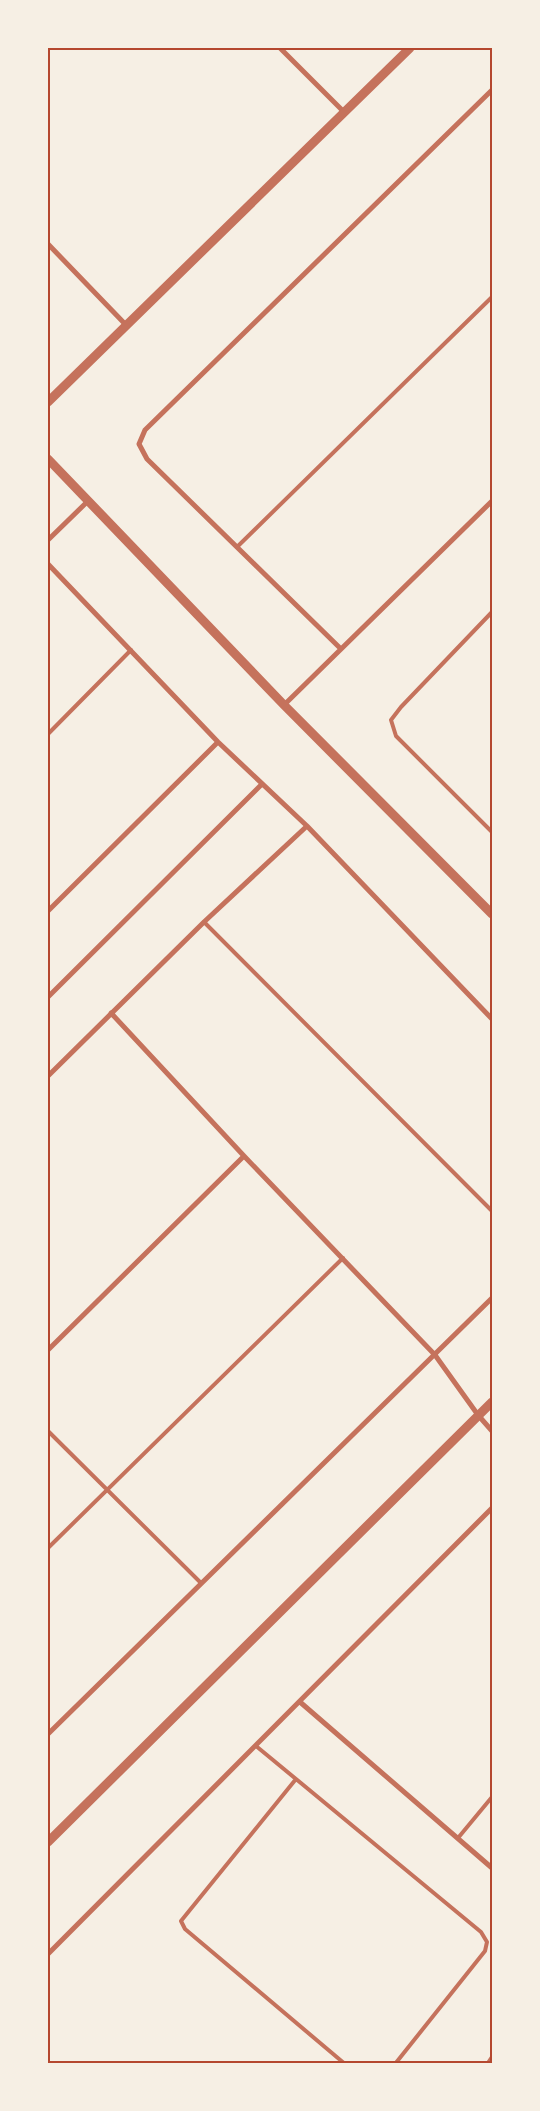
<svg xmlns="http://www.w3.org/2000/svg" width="540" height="2111" font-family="'Work Sans',sans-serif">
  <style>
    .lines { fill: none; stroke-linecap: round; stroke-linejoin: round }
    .service { stroke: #c5725c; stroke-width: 4 }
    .minor { stroke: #c5725c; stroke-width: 5 }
    .tertiary { stroke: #c5725c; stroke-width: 9 }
    .neatline { fill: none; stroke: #b5482f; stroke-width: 2 }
  </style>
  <rect width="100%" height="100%" fill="#f6efe4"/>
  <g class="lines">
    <!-- service -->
    <path class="service" d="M237 547 492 297
      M492 612 401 707 391 720 396 736 492 832
      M48 734 131 650
      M204 922 492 1211
      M48 1431 201 1583
      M48 1548 343 1258
      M256 1746 296 1779
      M458 1838 492 1797
      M345 2064 185 1929 181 1921 296 1779 481 1932 487 1942 485 1951 395 2064"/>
    <!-- minor -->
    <path class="minor" d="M280 48 344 112
      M48 244 126 325
      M48 540 88 501
      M48 564 218 742 307 826 492 1019
      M341 649 147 459 139 444 145 430 492 90
      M284 705 492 501
      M48 911 218 742
      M48 997 262 784
      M111 1013 244 1156 435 1355 478 1415 492 1431
      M48 1076 204 922 307 826
      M48 1350 244 1156
      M300 1702 492 1868
      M48 1734 492 1298
      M48 1954 492 1508
      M488 2064 492 2058"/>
    <!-- tertiary -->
    <path class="tertiary" d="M48 402 410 48
      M48 459 284 705 492 914
      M48 1842 492 1402"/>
  </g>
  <!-- border -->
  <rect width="540" height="2111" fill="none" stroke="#f6efe4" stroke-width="98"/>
  <rect x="49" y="49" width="442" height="2013" class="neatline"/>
</svg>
